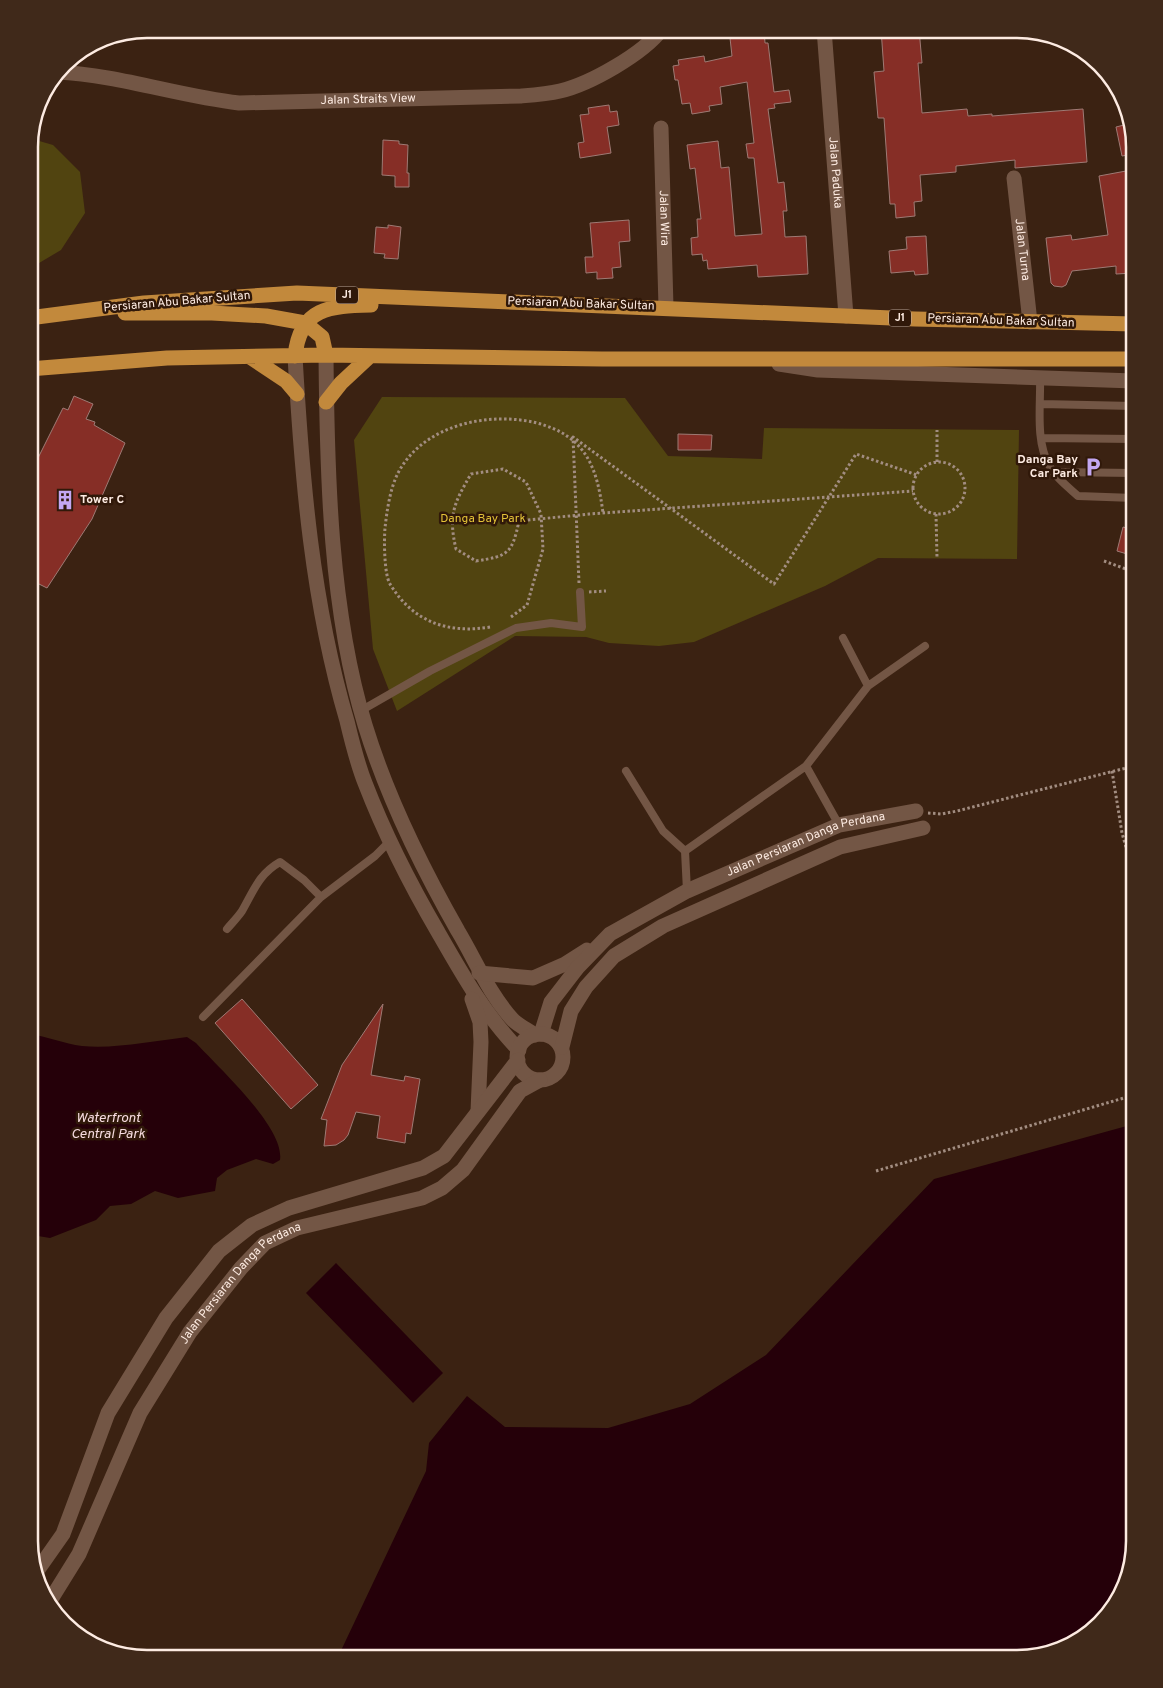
<svg xmlns="http://www.w3.org/2000/svg" width="1163" height="1688" font-family="Overpass,sans-serif">
  <style>
    .green { fill: #514410 }
    .water { fill: #250009 }
    .building { fill: #862e26; stroke: #9e7a74 }
    .lines { fill: none; stroke-linecap: round; stroke-linejoin: round }
    .path { stroke: #a28d81; stroke-width: 3; stroke-dasharray: 2.5 2.5; stroke-linecap: butt }
    .service { stroke: #735645; stroke-width: 8 }
    .minor { stroke: #735645; stroke-width: 15 }
    .tertiary { stroke: #735645; stroke-width: 15 }
    .trunk { stroke: #c2893c; stroke-width: 15 }
    .labels { text-anchor: middle; dominant-baseline: central; stroke-width: 5; stroke-linejoin: round; paint-order: stroke }
    .shield { fill: #301809; stroke: #c0aca1; stroke-width: 1 }
    .shield-label { font-size: 11px; font-weight: bold; fill: #fdebe2 }
    .street-label { font-size: 12px; fill: #fdebe2; stroke: #301809 }
    .poi-label { font-size: 12px; font-weight: bold; fill: #fdebe2; stroke: #301809; text-anchor: end }
    .park-label { font-size: 12px; fill: #e4c338; stroke: #301809 }
    .water-label { font-size: 14px; font-style: italic; fill: #f6dbdf; stroke: #301809 }
    .rim { fill: none; stroke: #fdebe2; stroke-width: 2.5 }
  </style>
  <rect width="100%" height="100%" fill="#3b2212"/>
  <!-- green -->
  <path class="green" d="M29 138 53 145 80 172 85 213 61 250 29 269Z
    M382 397 625 398 668 456 762 459 764 428 1019 430 1017 559 878 558 825 586 694 642 659 646 609 643 586 637 515 636 397 711 373 649 354 440Z"/>
  <!-- water -->
  <path class="water" d="M29 1034C47 1036 64 1044 82 1046 116 1049 153 1041 187 1037L196 1043C218 1067 285 1128 280 1160L273 1164 256 1159 227 1170 217 1178 215 1191 178 1198 155 1191 131 1204 110 1206 96 1220 50 1238 38 1236 29 1227Z
    M1134 1124V1542L1118 1601 1075 1644 1017 1659H337L426 1471 429 1443 467 1396 505 1427 608 1428 690 1404 766 1355 934 1179Z
    M336 1263 443 1373 413 1403 306 1293Z"/>
  <!-- building -->
  <path class="building" d="M729 29H764L765 43H768L774 92 789 90 791 102 774 104 775 108 768 109 778 183 784 182 787 211H783L785 237 806 236 808 274 758 277 757 265 708 269 707 260 703 261 702 254 692 255 691 238 698 237 697 219H701L695 168 690 169 687 145 718 141 721 168 729 167 735 236 762 234 754 158H748L746 144 754 143 747 82 720 87 722 104 709 106 710 111 692 114 690 103 682 104 678 80H675L673 66 679 65 678 60 704 56 705 62 732 56Z
    M881 29H919L922 63H918L922 113 967 109 968 116 992 114V116L1083 109 1087 162 1015 168V160L956 166V172L920 175 922 201 914 202 915 216 896 218 895 204H890L884 118H878L874 72 884 71Z
    M609 105 610 112 617 111 619 125 607 127 611 153 580 158 578 143 584 142 580 115 589 114 588 108Z
    M1128 124 1134 154 1122 156 1116 127Z
    M383 140 399 141V144L408 145 407 173H409V187H395V176L382 175Z
    M1126 171 1130 196 1134 195V273L1116 274V266L1072 271 1066 285 1062 287 1054 286 1051 283 1046 238 1071 235 1072 240 1108 235 1099 176Z
    M629 220 630 241 619 242 621 267 612 268 613 278 597 279V272L586 273 585 257H593L590 223Z
    M388 225 401 227 398 259 384 258 385 254 374 253 376 227 388 228Z
    M926 236 928 274 915 275 914 271 891 273 889 251 907 249 906 237Z
    M74 396 93 404 86 419 95 422 94 425 125 443 92 519 47 588 29 579V476L63 408 68 410Z
    M678 434 712 435 711 450H678Z
    M1123 527 1134 530V556L1117 551Z
    M242 999 318 1085 291 1109 215 1023Z
    M383 1004 371 1075 404 1081 405 1076 420 1079 411 1134 406 1133 405 1143 377 1138 380 1116 356 1112 348 1135 344 1140 336 1145 324 1146 327 1120 321 1119 342 1065Z"/>
  <g class="lines">
    <!-- path -->
    <path class="path" d="M937 462V430
      M913 488a26 26 0 1 1 52 0a26 26 0 1 1-52 0Z
      M936 514 937 558
      M1104 561 1134 572
      M579 583 573 437 774 584 856 454 917 475
      M589 592 606 591
      M511 617 527 605 543 549 541 514 526 482 503 469 471 474C454 503 448 515 456 549L476 561C508 556 512 554 519 521L589 514 913 491
      M490 627C448 634 413 622 390 584 384 574 384 540 385 528 387 510 390 489 398 473 423 425 488 411 537 423 586 436 597 467 603 513
      M1112 771 1122 833 1134 875
      M928 813 942 814 957 811 1134 766
      M876 1171 1134 1095"/>
    <!-- service -->
    <path class="service" d="M1040 377C1041 404 1035 440 1049 465 1055 477 1068 487 1078 496L1134 498
      M1041 404 1134 406
      M1042 438 1134 439
      M1054 472 1134 473
      M843 638 868 686
      M362 710 430 671 516 628 551 623 582 627 580 592
      M806 766 868 686 925 646
      M626 771 663 831 685 851 687 891
      M685 851 806 766 839 825
      M227 929C232 923 238 917 242 911 254 890 259 874 280 862L304 880 321 897
      M203 1017 321 897 375 856 389 842"/>
    <!-- minor -->
    <g class="minor">
      <path id="s1" d="M824 29 846 316"/>
      <path id="s2" d="M661 128 666 307"/>
      <path id="s3" d="M1014 178 1030 322"/>
      <path d="M326 355C327 475 330 610 365 725 387 797 421 866 458 931 476 961 489 994 513 1020 519 1026 528 1030 535 1035"/>
      <path d="M295 356C302 480 312 602 347 721 352 742 357 763 365 783 385 835 410 884 438 932 462 974 485 1015 519 1050"/>
      <path d="M779 364 818 370 1134 381"/>
      <path d="M479 973 533 978 565 964 587 950"/>
      <path d="M472 999 480 1022 481 1042 478 1111"/>
      <path id="s4" d="M541 1034 551 1002 578 967 610 934 687 891 839 825 916 811"/>
      <circle cx="540" cy="1057" r="23"/>
      <path d="M562 1047 571 1011 586 987 614 956 663 926 840 847 923 828"/>
      <path d="M37 1571 63 1534 108 1413 166 1318 219 1251 252 1225 289 1208 423 1168 444 1156 518 1060"/>
      <path id="s5" d="M48 1604 79 1554 140 1413 190 1332 241 1268 265 1243 297 1228 422 1198 442 1188 463 1170 520 1091 540 1080"/>
    </g>
    <!-- tertiary -->
    <path class="tertiary" id="s6" d="M57 72C119 75 178 96 239 103L521 96C534 95 548 94 560 91 590 84 643 54 662 29"/>
    <!-- trunk -->
    <path class="trunk" d="M125 313H212L266 316 305 323 322 337 326 355
      M29 318 144 303 297 293 915 319 1134 324
      M295 356C300 307 330 306 371 305
      M250 357 286 381 297 394
      M29 369 167 358 326 355 602 359H1134
      M326 402 341 383 370 356"/>
  </g>
  <!-- icons -->
  <defs>
    <symbol id="parking-bare" viewBox="-9 -9 18 18"><path d="M-3.5-5.5H1a3.5 3.5 0 0 1 0 7H-1V5.5H-3.5ZM-1-3.4V-.6H.8a1.4 1.4 0 0 0 0-2.8Z" fill="#c3a7f2" stroke="#301809" stroke-width="2.5" paint-order="stroke"/></symbol>
    <symbol id="building-bare" viewBox="-9 -9 18 18"><path d="M-4-6H4V6H1V3H-1V6H-4ZM-2.5-4.3h1.7v1.8h-1.7ZM.8-4.3h1.7v1.8H.8ZM-2.5-1h1.7V.8h-1.7ZM.8-1h1.7V.8H.8Z" fill="#c3a7f2" stroke="#301809" stroke-width="2.5" paint-order="stroke"/></symbol>
  </defs>
  <g fill-rule="evenodd">
    <use href="#parking-bare" x="1079" y="453" width="28" height="28"/>
    <use href="#building-bare" x="51" y="486" width="28" height="28"/>
  </g>
  <g class="labels">
    <!-- shield labels -->
    <g class="shield">
      <rect x="336" y="286.5" width="22" height="17" rx="4"/>
      <rect x="889" y="309.5" width="22" height="17" rx="4"/>
    </g>
    <g class="shield-label">
      <text x="347" y="295">J1</text>
      <text x="900" y="318">J1</text>
    </g>
    <!-- street labels -->
    <g class="street-label">
      <text stroke="none"><textPath href="#s6" startOffset="314">Jalan Straits View</textPath></text>
      <text stroke="none"><textPath href="#s1" startOffset="144">Jalan Paduka</textPath></text>
      <text stroke="none"><textPath href="#s2" startOffset="90">Jalan Wira</textPath></text>
      <text stroke="none"><textPath href="#s3" startOffset="72">Jalan Turna</textPath></text>
      <text transform="translate(177 302) rotate(-5)">Persiaran Abu Bakar Sultan</text>
      <text transform="translate(581 304) rotate(2)">Persiaran Abu Bakar Sultan</text>
      <text transform="translate(1001 321) rotate(2)">Persiaran Abu Bakar Sultan</text>
      <text stroke="none"><textPath href="#s4" startOffset="340">Jalan Persiaran Danga Perdana</textPath></text>
      <text stroke="none"><textPath href="#s5" startOffset="379">Jalan Persiaran Danga Perdana</textPath></text>
    </g>
    <!-- poi labels -->
    <g class="poi-label">
      <text x="1078" y="460">Danga Bay<tspan x="1078" dy="14">Car Park</tspan></text>
      <text x="80" y="500" text-anchor="start">Tower C</text>
    </g>
    <!-- park labels -->
    <g class="park-label">
      <text x="483" y="519">Danga Bay Park</text>
    </g>
    <!-- water labels -->
    <g class="water-label">
      <text x="108" y="1118">Waterfront<tspan x="108" dy="16">Central Park</tspan></text>
    </g>
  </g>
  <!-- crop -->
  <path d="M0 0H1163V1688H0ZM147 38H1017A109 109 0 0 1 1126 147V1541A109 109 0 0 1 1017 1650H147A109 109 0 0 1 38 1541V147A109 109 0 0 1 147 38Z" fill="#40291a" fill-rule="evenodd"/>
  <path class="rim" d="M147 38H1017A109 109 0 0 1 1126 147V1541A109 109 0 0 1 1017 1650H147A109 109 0 0 1 38 1541V147A109 109 0 0 1 147 38Z"/>
</svg>
